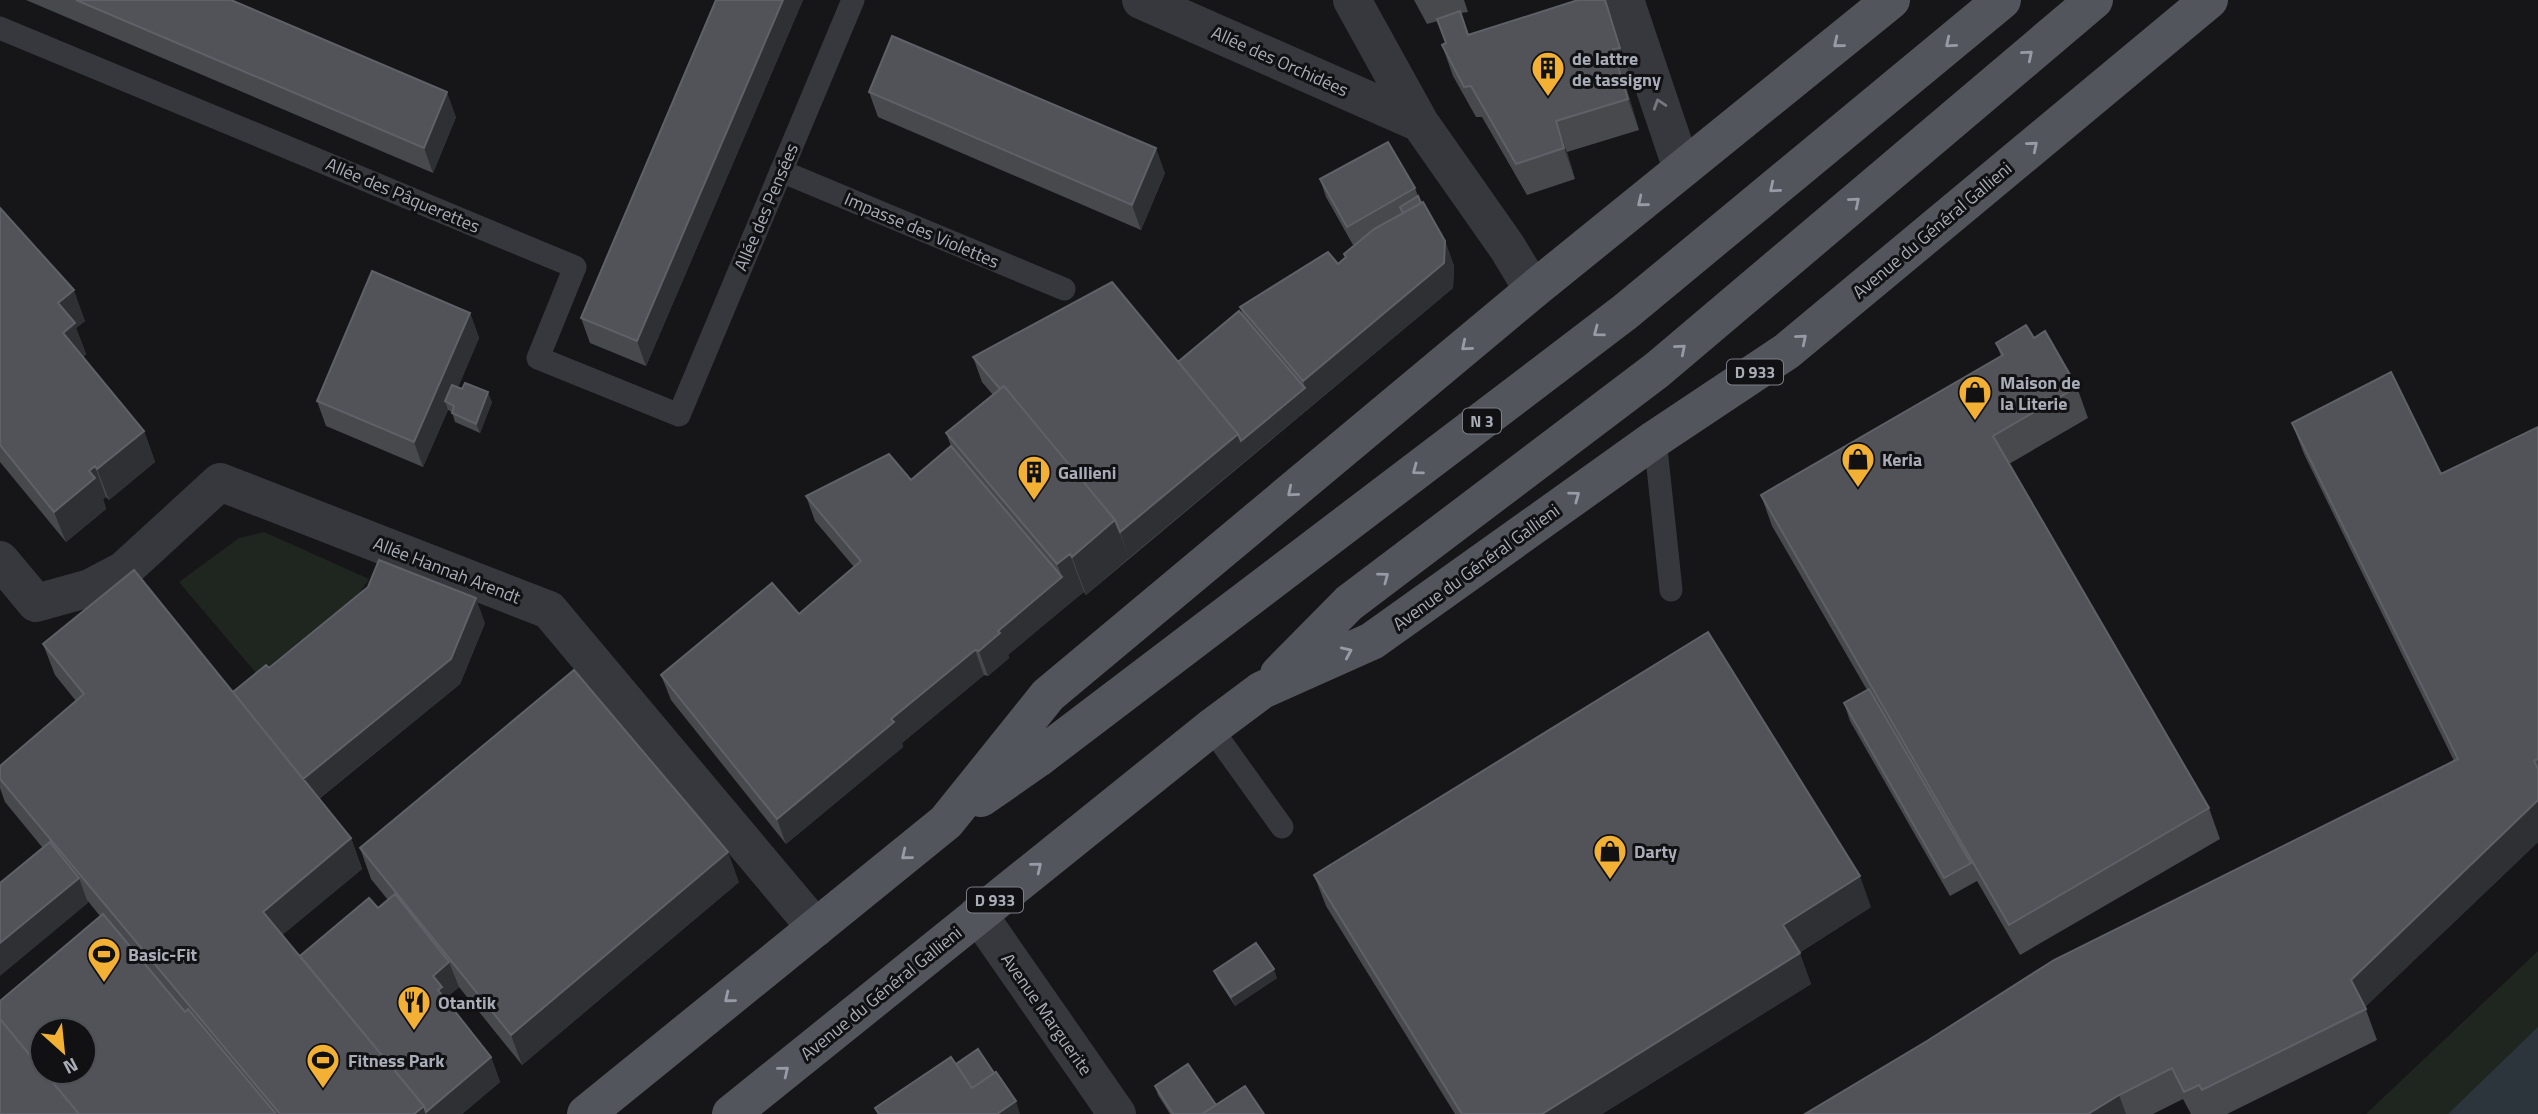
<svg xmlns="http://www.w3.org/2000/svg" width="2538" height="1114" font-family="'Titillium Web',sans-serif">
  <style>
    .green { fill: #1e261f }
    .water { fill: #2c353c }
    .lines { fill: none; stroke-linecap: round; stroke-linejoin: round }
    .lane { stroke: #37383d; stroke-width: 23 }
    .street { stroke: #37383d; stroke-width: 38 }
    .primary { stroke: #53555c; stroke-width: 38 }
    .wall { fill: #47494d }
    .shaded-wall { fill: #2f3033 }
    .building { fill: #525359; stroke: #5f6168; stroke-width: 2 }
    .oneway { stroke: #979ba6 }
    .oneway2 { stroke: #757881 }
    .labels { text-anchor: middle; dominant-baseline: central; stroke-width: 6; stroke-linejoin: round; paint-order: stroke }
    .shield { fill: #111113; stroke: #7b7e86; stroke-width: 2 }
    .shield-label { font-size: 16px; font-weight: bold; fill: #a8adb8 }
    .poi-label { font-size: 18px; font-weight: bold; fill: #a8adb8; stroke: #111113; text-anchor: start }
    .street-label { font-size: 18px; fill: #a8adb8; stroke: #111113 }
  </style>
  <rect width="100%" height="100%" fill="#161618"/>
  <!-- green -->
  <path class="green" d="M264 532 369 579 348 610 262 680 179 582 239 538Z
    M2538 951V1031L2452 1114H2366Z"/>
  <!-- water -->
  <path class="water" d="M2538 1027V1114H2448Z"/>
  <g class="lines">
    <!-- lane -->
    <path class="lane" d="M0 28 575 267 538 358 679 415 853 0
      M781 171 1064 289
      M1655 439 1671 590
      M1211 728 1282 827"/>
    <!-- street -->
    <path class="street" d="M1141 0 1420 123
      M1352 0 1420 123 1507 247 1533 290
      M1625 0 1682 169
      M0 560 36 603 90 588 124 570 220 482 549 610 816 928
      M978 914 1117 1114"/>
    <!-- primary -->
    <path class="primary" d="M1279 674 1349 603 1657 370 2094 0
      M981 798 1037 759 1625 312 2002 0
      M586 1114 946 822 1048 695 1533 290 1891 0
      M731 1114 1211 728 1262 690 1372 641 1655 439 1787 351 2209 0"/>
  </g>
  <!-- wall -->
  <path class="wall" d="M26 0H231L456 117 433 173Z
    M716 0H803L646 366 590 343 581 318Z
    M1414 0H1464L1468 12 1461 13 1469 35 1606 0 1614 23 1631 78 1624 80 1639 130 1567 152 1575 179 1527 195 1482 117H1476L1453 76 1442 45 1446 43 1438 21 1427 24Z
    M869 92 1165 173 1141 230 878 117Z
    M1320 179 1415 188 1418 196 1445 241 1454 266 1453 288 1086 595 1084 592 1071 602 1008 655 1009 658 988 676 984 675 902 743 903 747 786 844 671 700 661 675 799 614 854 567 815 521 806 496 911 480 951 446 946 433 993 395 982 382 973 357 1178 362 1242 314 1240 307 1338 264 1346 258 1344 254 1359 242 1353 245 1326 197Z
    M0 208 85 321 76 328 86 354 83 357 144 431 155 462 109 500 106 497 103 499 106 509 66 542 0 462Z
    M470 313 479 338 458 387 492 402 480 433 455 422 452 412 448 410 423 467 326 426 317 401Z
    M2034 338 2077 387 2088 418 2009 464 2209 808 2220 839 2020 955 1977 881 1950 896 1850 721 1844 703 1867 690 1772 526 1761 495 2001 356 1996 343Z
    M2292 423 2441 474 2538 427V842L2365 1007 2377 1040 2227 1114H2191L2183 1099 2153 1114H1805L1927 1041 2454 761 2304 454Z
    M485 623 460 684 319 799 351 838 362 869 282 935 300 956 378 908 388 900 371 879 360 848 739 882 522 1065 459 987 446 998 448 1003 491 1057 500 1082 462 1114H0L100 916 87 900 88 903 5 802 0 788V766L76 701 55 675 43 644 233 692 269 668Z
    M1314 875 1871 907 1799 953 1811 984 1602 1114H1455L1326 906Z
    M1214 971 1277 978 1235 1006 1218 980Z
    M1155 1086 1216 1105 1264 1114H1170L1158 1095Z"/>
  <!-- shaded-wall -->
  <path class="shaded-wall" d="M783 0H803L646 366 637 341Z
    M1606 0 1614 23 1631 78 1620 48Z
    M1613 49 1624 80 1639 130 1628 99Z
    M447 92 456 117 433 173 424 148Z
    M1556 121 1567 152 1575 179 1564 148Z
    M1156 148 1165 173 1141 230 1132 205Z
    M1445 241 1454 266 1453 288 1129 558 1120 532 1238 434 1305 388 1303 381Z
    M74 290 85 321 76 328 86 354 74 364 63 333 58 303Z
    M470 313 479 338 451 404 445 401 448 410 423 467 414 442Z
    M488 392 492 402 480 433 476 424Z
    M144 431 155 462 109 500 97 469Z
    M95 466 106 497 103 499 106 509 66 542 54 512 89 471Z
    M1115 520 1129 558 1086 595 1072 557Z
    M1070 554 1084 592 1008 655 1009 658 988 676 979 651 998 631 1062 577 1057 564Z
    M476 598 485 623 460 684 311 805 302 780Z
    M975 650 984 675 902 743 903 747 786 844 777 819 891 719Z
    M2538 800V842L2362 1010 2351 980Z
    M351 838 362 869 274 942 263 912Z
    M728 852 739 882 522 1065 511 1035Z
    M1860 876 1871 907 1794 956 1783 925Z
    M79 878 88 903 0 976V943Z
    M1800 953 1811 984 1602 1114H1542Z
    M449 962 459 987 446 998 451 1012 438 990 433 976Z
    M1274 969 1277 978 1235 1006 1231 997Z
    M491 1057 500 1082 462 1114H414Z
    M2119 1095 2126 1114H2088Z
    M1016 1101 1020 1114H997Z"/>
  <!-- building -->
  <path class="building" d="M76 0H231L447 92 424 148Z
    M716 0H783L637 341 581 318Z
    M1578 0H1605L1620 48 1613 49 1628 99 1556 121 1564 148 1516 164 1471 86 1464 87 1442 45 1446 43 1437 19 1460 11 1468 35Z
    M892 36 1156 148 1132 205 869 92Z
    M1388 142 1415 188 1347 227 1320 179Z
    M1418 196 1421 203 1403 213 1400 207Z
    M1423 202 1445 241 1444 263 1303 381 1240 307 1328 252 1338 264 1346 257 1344 254 1374 229Z
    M0 208 74 290 58 303 75 323 63 333 144 431 97 469 95 466 89 471 95 478 54 512 0 445Z
    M372 271 470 313 414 442 317 401Z
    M1112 282 1238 434 1120 532 1115 520 1004 386 1000 389 973 357Z
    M1239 311 1305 388 1241 441 1238 434 1178 362Z
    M2026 325 2034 338 2045 331 2077 387 1993 436 2209 808 2009 925 1761 495 2003 355 1996 343Z
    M2391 372 2441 474 2538 427V759L2534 761 2538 769V800L2351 980 2366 1009 2202 1090 2199 1085 2184 1092 2172 1068 2119 1095 2088 1114H1805L1927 1041 2054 960 2458 759 2292 423Z
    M465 383 488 392 476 424 452 413 454 406 445 401 452 385 462 389Z
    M1004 386 1115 520 1072 557 1070 554 1057 564 946 433Z
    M951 446 1062 577 998 631 1000 633 979 651 975 650 891 719 894 722 777 819 661 675 772 583 799 614 861 561 806 496 889 454 911 480Z
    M379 560 476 598 451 659 303 779 233 692 266 665 269 668 368 587Z
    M134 570 351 838 263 912 424 1106 414 1114H280L0 779V766L84 694 43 644Z
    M1708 632 1860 876 1783 925 1800 953 1542 1114H1462L1314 875Z
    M574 670 728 852 511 1035 360 848Z
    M1869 689 1971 863 1944 878 1844 703Z
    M50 842 79 878 0 943V883Z
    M395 894 449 962 433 976 442 987 438 990 491 1057 426 1112 424 1106 300 956 369 898 378 908Z
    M103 914 185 1012 188 1009 276 1114H79L44 1072H84V1030H42V1070L0 1019V1001Z
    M1256 943 1274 969 1231 997 1214 971Z
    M0 1019 42 1070V1072H44L79 1114H0Z
    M978 1049 994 1073 972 1088 956 1064Z
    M951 1057 972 1088 996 1072 1016 1101 997 1114H879L875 1108Z
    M1188 1064 1216 1105 1202 1114H1173L1155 1086Z
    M1245 1086 1264 1114H1202Z"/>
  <!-- one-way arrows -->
  <defs><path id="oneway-chevron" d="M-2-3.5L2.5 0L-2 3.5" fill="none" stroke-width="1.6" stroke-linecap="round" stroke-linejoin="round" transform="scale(1.75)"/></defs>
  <g class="oneway">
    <use href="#oneway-chevron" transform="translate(1838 43) rotate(141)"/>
    <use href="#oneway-chevron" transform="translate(1950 43) rotate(140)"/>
    <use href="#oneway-chevron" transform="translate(2028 55) rotate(-40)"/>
    <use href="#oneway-chevron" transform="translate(2033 146) rotate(-40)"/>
    <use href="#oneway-chevron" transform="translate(1774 188) rotate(140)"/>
    <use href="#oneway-chevron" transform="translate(1642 202) rotate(141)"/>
    <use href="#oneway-chevron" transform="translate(1855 202) rotate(-40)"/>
    <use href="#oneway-chevron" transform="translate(1598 332) rotate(143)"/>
    <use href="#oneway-chevron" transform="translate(1802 339) rotate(-40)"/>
    <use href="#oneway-chevron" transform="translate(1466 346) rotate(140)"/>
    <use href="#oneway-chevron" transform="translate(1681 349) rotate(-40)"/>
    <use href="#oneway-chevron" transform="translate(1417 470) rotate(143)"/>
    <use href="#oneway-chevron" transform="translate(1292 492) rotate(140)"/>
    <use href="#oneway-chevron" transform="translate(1575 496) rotate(-36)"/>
    <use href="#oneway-chevron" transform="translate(1384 577) rotate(-37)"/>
    <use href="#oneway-chevron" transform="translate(1347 652) rotate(-24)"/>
    <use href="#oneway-chevron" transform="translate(906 855) rotate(141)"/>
    <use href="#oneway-chevron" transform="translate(1037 867) rotate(-39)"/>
    <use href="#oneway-chevron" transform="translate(729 998) rotate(141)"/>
    <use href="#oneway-chevron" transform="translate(784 1071) rotate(-39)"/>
  </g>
  <use class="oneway2" href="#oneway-chevron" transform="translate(1659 104) rotate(-108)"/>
  <!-- icons -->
  <defs>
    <symbol id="building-pin" viewBox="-11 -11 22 30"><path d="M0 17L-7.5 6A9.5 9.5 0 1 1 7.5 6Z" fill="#f2b134" stroke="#111113"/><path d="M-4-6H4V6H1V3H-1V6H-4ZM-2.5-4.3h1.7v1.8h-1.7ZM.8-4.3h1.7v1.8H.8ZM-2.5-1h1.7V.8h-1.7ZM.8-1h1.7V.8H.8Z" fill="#111"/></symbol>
    <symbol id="shop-pin" viewBox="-11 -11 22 30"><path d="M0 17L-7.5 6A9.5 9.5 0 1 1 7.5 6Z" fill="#f2b134" stroke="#111113"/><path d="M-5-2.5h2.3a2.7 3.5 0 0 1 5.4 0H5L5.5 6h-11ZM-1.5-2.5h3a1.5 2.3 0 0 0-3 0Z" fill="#111"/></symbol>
    <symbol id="stadium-pin" viewBox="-11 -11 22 30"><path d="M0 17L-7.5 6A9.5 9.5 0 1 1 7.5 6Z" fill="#f2b134" stroke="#111113"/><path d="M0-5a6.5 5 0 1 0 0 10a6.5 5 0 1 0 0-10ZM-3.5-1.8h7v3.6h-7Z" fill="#111"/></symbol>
    <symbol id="restaurant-pin" viewBox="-11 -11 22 30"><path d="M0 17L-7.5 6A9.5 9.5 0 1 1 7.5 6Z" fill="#f2b134" stroke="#111113"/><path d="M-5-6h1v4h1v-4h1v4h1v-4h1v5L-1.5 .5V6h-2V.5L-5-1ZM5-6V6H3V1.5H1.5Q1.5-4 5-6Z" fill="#111"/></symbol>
  </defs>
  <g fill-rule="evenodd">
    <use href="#building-pin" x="1529" y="49" width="38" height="52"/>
    <use href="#shop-pin" x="1956" y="373" width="38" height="52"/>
    <use href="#shop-pin" x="1839" y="440" width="38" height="52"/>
    <use href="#building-pin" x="1015" y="453" width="38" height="52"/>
    <use href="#shop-pin" x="1591" y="832" width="38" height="52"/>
    <use href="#stadium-pin" x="85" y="935" width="38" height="52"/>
    <use href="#restaurant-pin" x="395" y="983" width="38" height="52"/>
    <use href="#stadium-pin" x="304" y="1041" width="38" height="52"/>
  </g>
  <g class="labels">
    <!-- shield labels -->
    <g class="shield">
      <rect x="1727" y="359.5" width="56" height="25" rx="5"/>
      <rect x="1463" y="408.5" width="38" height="25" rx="5"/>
      <rect x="967" y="887.5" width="56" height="25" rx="5"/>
    </g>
    <g class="shield-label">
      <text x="1755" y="372">D 933</text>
      <text x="1482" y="421">N 3</text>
      <text x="995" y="900">D 933</text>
    </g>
    <!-- poi labels -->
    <g class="poi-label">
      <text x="1572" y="58">de lattre<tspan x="1572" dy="21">de tassigny</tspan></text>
      <text x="2000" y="382">Maison de<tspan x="2000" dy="21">la Literie</tspan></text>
      <text x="1882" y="459">Keria</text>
      <text x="1058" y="472">Gallieni</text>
      <text x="1634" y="851">Darty</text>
      <text x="128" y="954">Basic-Fit</text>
      <text x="438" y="1002">Otantik</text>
      <text x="348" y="1060">Fitness Park</text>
    </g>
    <!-- street labels -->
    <g class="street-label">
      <text transform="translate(1280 61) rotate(24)">Allée des Orchidées</text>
      <text transform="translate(403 195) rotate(23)">Allée des Pâquerettes</text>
      <text transform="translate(766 207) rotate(-67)">Allée des Pensées</text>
      <text transform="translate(922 230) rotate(23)">Impasse des Violettes</text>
      <text transform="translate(1932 230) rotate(-40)">Avenue du Général Gallieni</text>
      <text transform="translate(1476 567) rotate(-36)">Avenue du Général Gallieni</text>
      <text transform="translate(447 570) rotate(21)">Allée Hannah Arendt</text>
      <text transform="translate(881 993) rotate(-39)">Avenue du Général Gallieni</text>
      <text transform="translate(1047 1014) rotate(55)">Avenue Marguerite</text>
    </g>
  </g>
  <!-- north arrow -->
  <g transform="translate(63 1051) rotate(153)"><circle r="33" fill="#111113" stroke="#4d4f55" stroke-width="2"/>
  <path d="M0-5L12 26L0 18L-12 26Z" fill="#f2b134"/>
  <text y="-10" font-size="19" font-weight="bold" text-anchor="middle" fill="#a8adb8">N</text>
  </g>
</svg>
